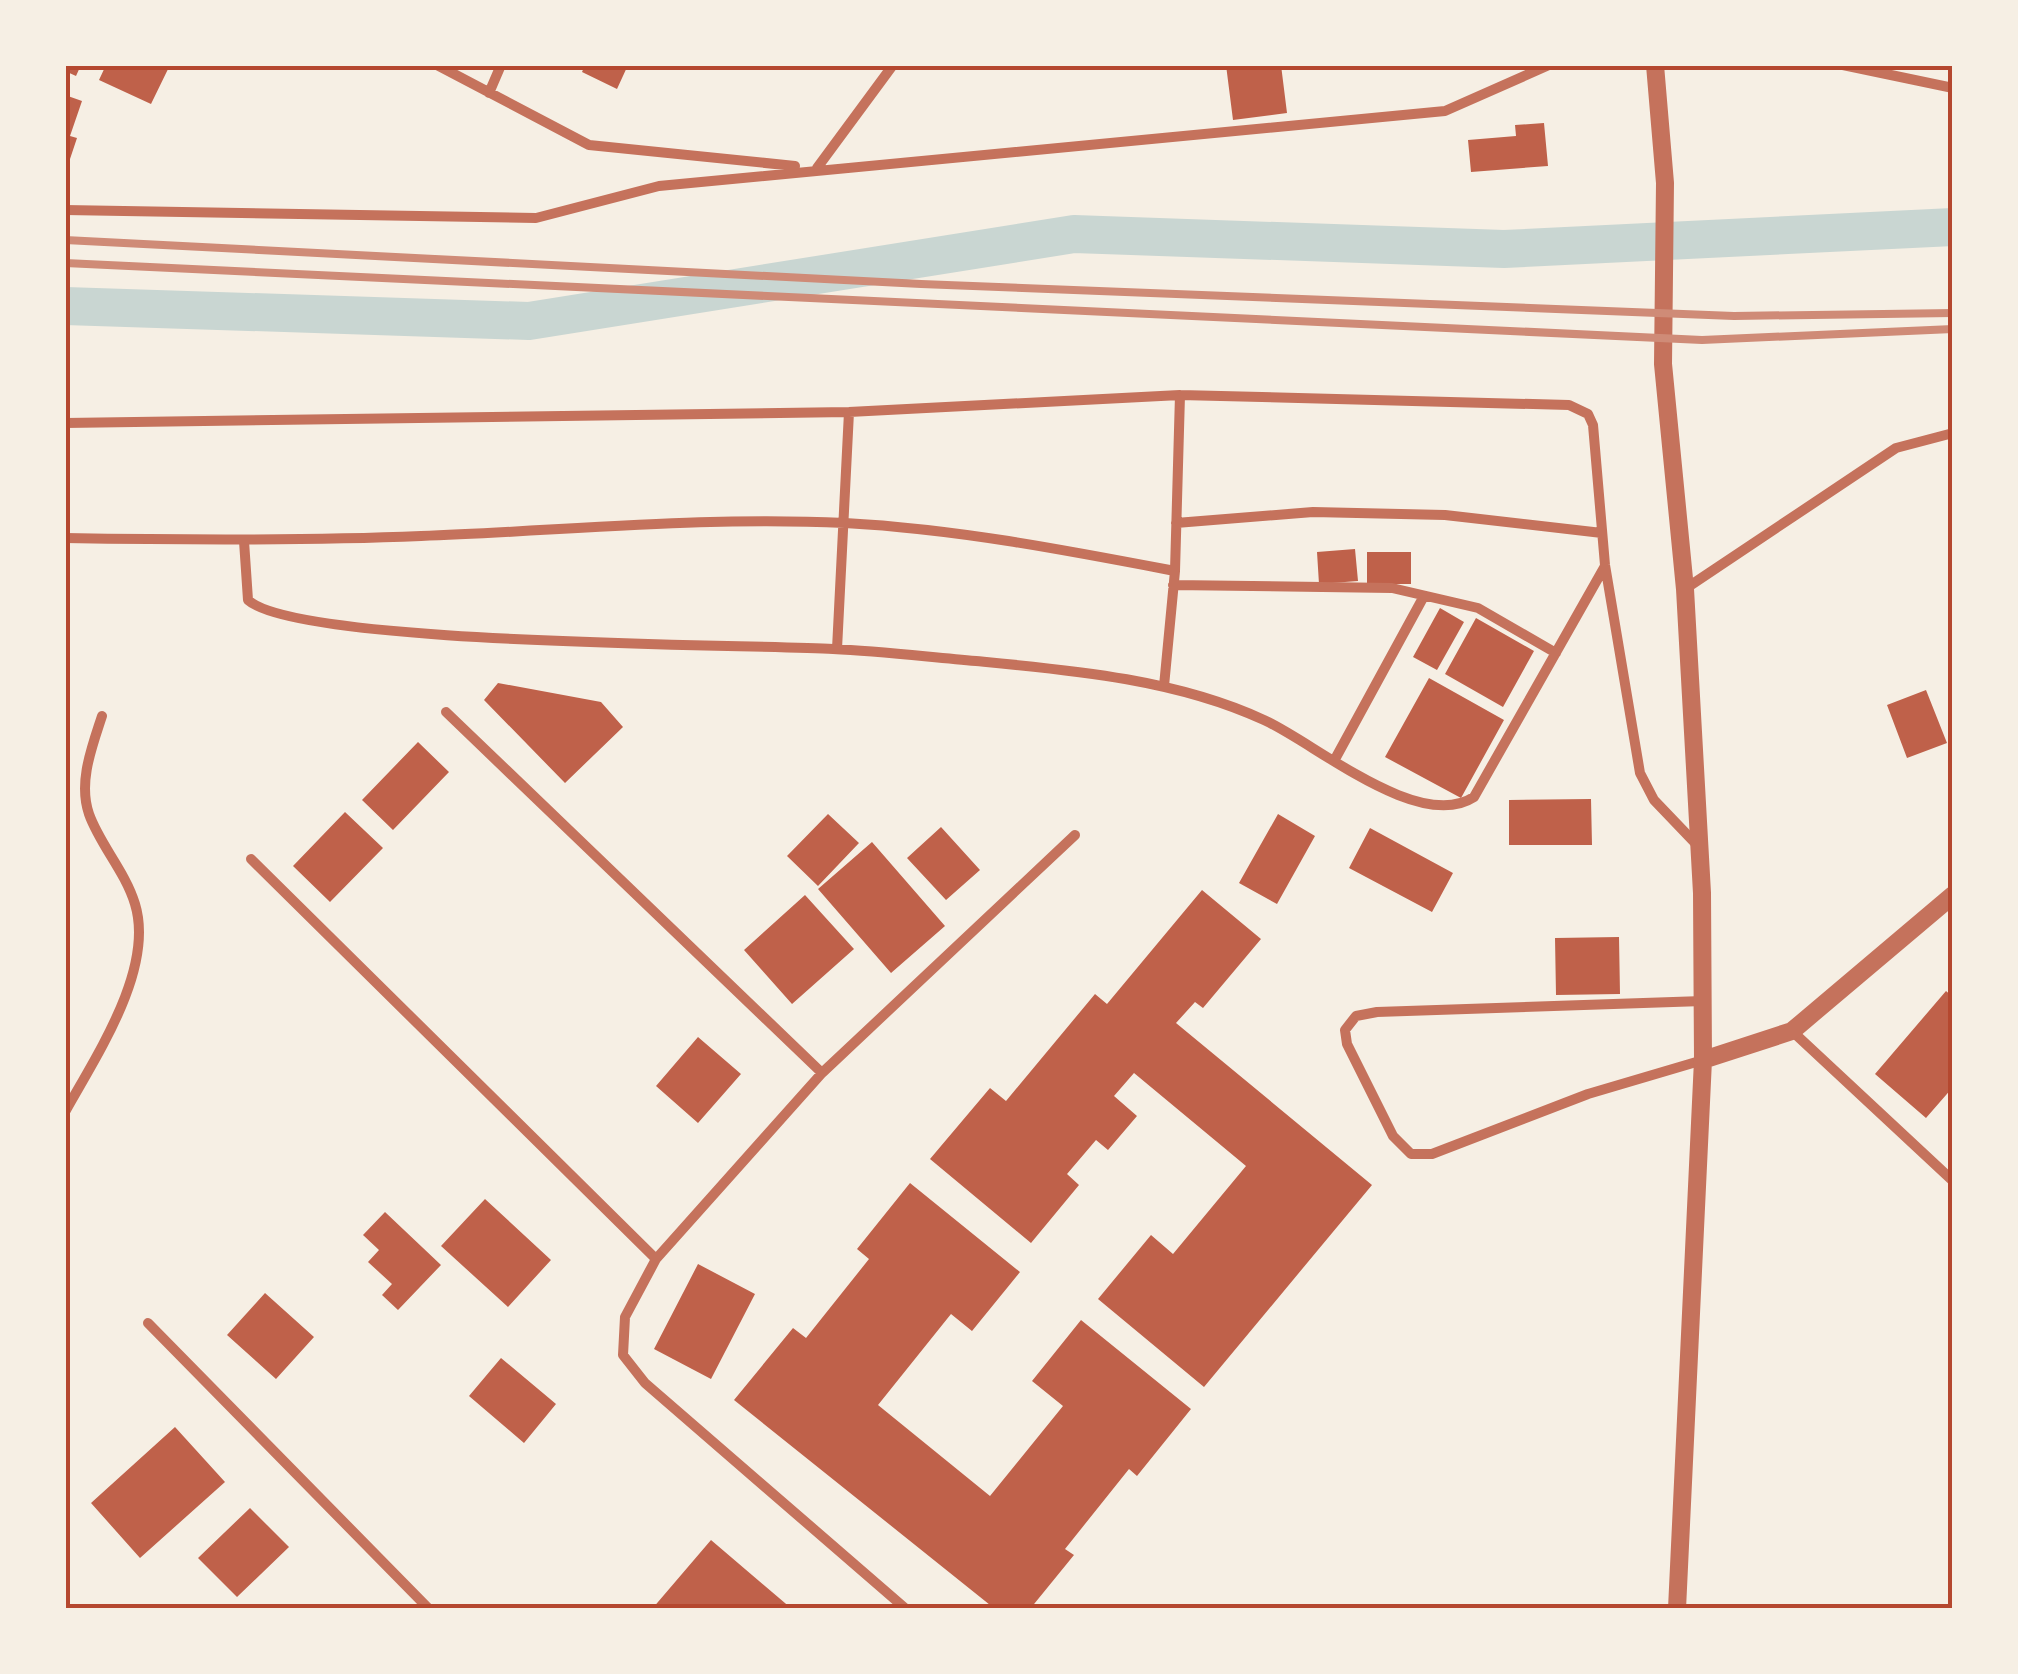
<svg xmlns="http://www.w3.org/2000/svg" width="2018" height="1674" font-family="Ubuntu,sans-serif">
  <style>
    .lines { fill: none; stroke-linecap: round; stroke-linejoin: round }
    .canal { stroke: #c9d6d2; stroke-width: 38 }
    .building { fill: #bf614a }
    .minor { stroke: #c5725c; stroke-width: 10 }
    .tertiary { stroke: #c5725c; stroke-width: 18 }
    .rail { stroke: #cf8b77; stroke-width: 8 }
    .neatline { fill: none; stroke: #b5482f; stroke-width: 4 }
  </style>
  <rect width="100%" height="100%" fill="#f6efe4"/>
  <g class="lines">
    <!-- canal -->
    <path class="canal" d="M65 306 529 321 1074 234 1504 249 1953 227"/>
  </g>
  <!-- building -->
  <path class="building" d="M65 65H81L76 76 65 71Z
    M106 65H170L151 104 99 80Z
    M585 65H628L617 89 582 72Z
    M1226 65H1281L1287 113 1233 120Z
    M65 95 82 101 70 136 77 138 66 171Z
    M1544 123 1548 166 1471 172 1468 140 1516 136 1515 125Z
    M1355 549 1358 581 1319 584 1317 552Z
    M1367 552H1411V584H1367Z
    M1440 608 1464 622 1437 670 1413 657Z
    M1476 618 1534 651 1503 707 1445 674Z
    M1429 678 1504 720 1461 798 1385 757Z
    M498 683 601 702 623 727 565 783 484 700Z
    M1926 690 1947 743 1907 758 1887 705Z
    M418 742 449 772 393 830 362 800Z
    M1591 799 1592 845H1509V800Z
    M345 812 383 848 330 902 293 866Z
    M828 814 859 843 818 886 787 856Z
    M1278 814 1315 836 1277 904 1239 883Z
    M941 827 980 870 946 900 907 858Z
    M1370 828 1453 873 1432 912 1349 868Z
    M872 842 945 926 891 973 818 889Z
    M1202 890 1261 939 1203 1008 1195 1002 1176 1023 1372 1185 1204 1387 1098 1299 1151 1235 1173 1254 1246 1166 1134 1073 1114 1096 1137 1116 1108 1150 1096 1140 1067 1174 1079 1185 1031 1243 930 1159 990 1088 1006 1101 1095 994 1107 1004Z
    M805 895 854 949 792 1004 744 950Z
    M1619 937 1620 994 1556 995 1555 938Z
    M1946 991 1953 997V1087L1926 1118 1875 1074Z
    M698 1037 741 1074 698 1123 656 1086Z
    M910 1183 1020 1272 972 1331 951 1314 878 1405 990 1496 1063 1406 1032 1381 1081 1320 1191 1409 1137 1476 1129 1469 1065 1549 1074 1555 1030 1609H995L734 1400 793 1328 806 1338 869 1259 857 1249Z
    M485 1199 551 1260 508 1307 441 1246Z
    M385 1212 441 1265 398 1310 382 1295 392 1284 368 1262 379 1250 363 1235Z
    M698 1264 755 1294 711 1379 654 1349Z
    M265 1293 314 1337 276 1379 227 1335Z
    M501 1358 556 1404 524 1443 469 1396Z
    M175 1427 225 1482 140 1558 91 1503Z
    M250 1508 289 1547 237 1597 198 1558Z
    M711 1540 792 1609H652Z"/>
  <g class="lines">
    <!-- minor -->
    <path class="minor" d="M437 65 589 145 795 166
      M1843 65 1953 88
      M489 93 501 65
      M817 168 893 65
      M65 210 536 218 659 186 1445 111 1549 65
      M65 423 849 412 1180 395 1569 405 1588 414 1593 425 1605 565 1640 773 1654 800 1698 846
      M1176 523 1313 512 1445 515 1602 533
      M65 538C184 540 302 541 421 536 563 531 703 516 845 523 956 529 1065 550 1175 571
      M244 541 248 600C297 645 740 644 833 649 880 651 928 657 976 661 1071 670 1176 679 1264 720 1315 743 1419 833 1474 797L1605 566
      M1173 585 1392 588 1478 608 1556 653
      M1685 589 1896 448 1953 433
      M837 649 849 412
      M1164 686 1175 571 1180 395
      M446 712 822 1073
      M1334 761 1424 596
      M251 859 656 1259
      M1792 1031 1953 1181
      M1703 1060 1588 1094 1432 1154H1411L1393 1136 1347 1044 1345 1030 1356 1016 1377 1012 1703 1001
      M65 1112C96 1056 155 969 135 904 125 871 100 845 89 814 78 782 92 747 102 716
      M148 1323 429 1609
      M906 1609 645 1383 623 1355 625 1317 656 1259 822 1073 1075 835"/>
    <!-- tertiary -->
    <path class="tertiary" d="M1655 65 1665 183 1663 364 1685 589 1702 893 1703 1060 1677 1609
      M1703 1060 1792 1031 1953 895"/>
    <!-- rail -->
    <path class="rail" d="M65 240 921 284 1734 316 1953 313
      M65 263 1702 340 1953 329"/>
  </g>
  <!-- border -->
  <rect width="2018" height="1674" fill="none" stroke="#f6efe4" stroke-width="135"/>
  <rect x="68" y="68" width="1882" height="1538" class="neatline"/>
</svg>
